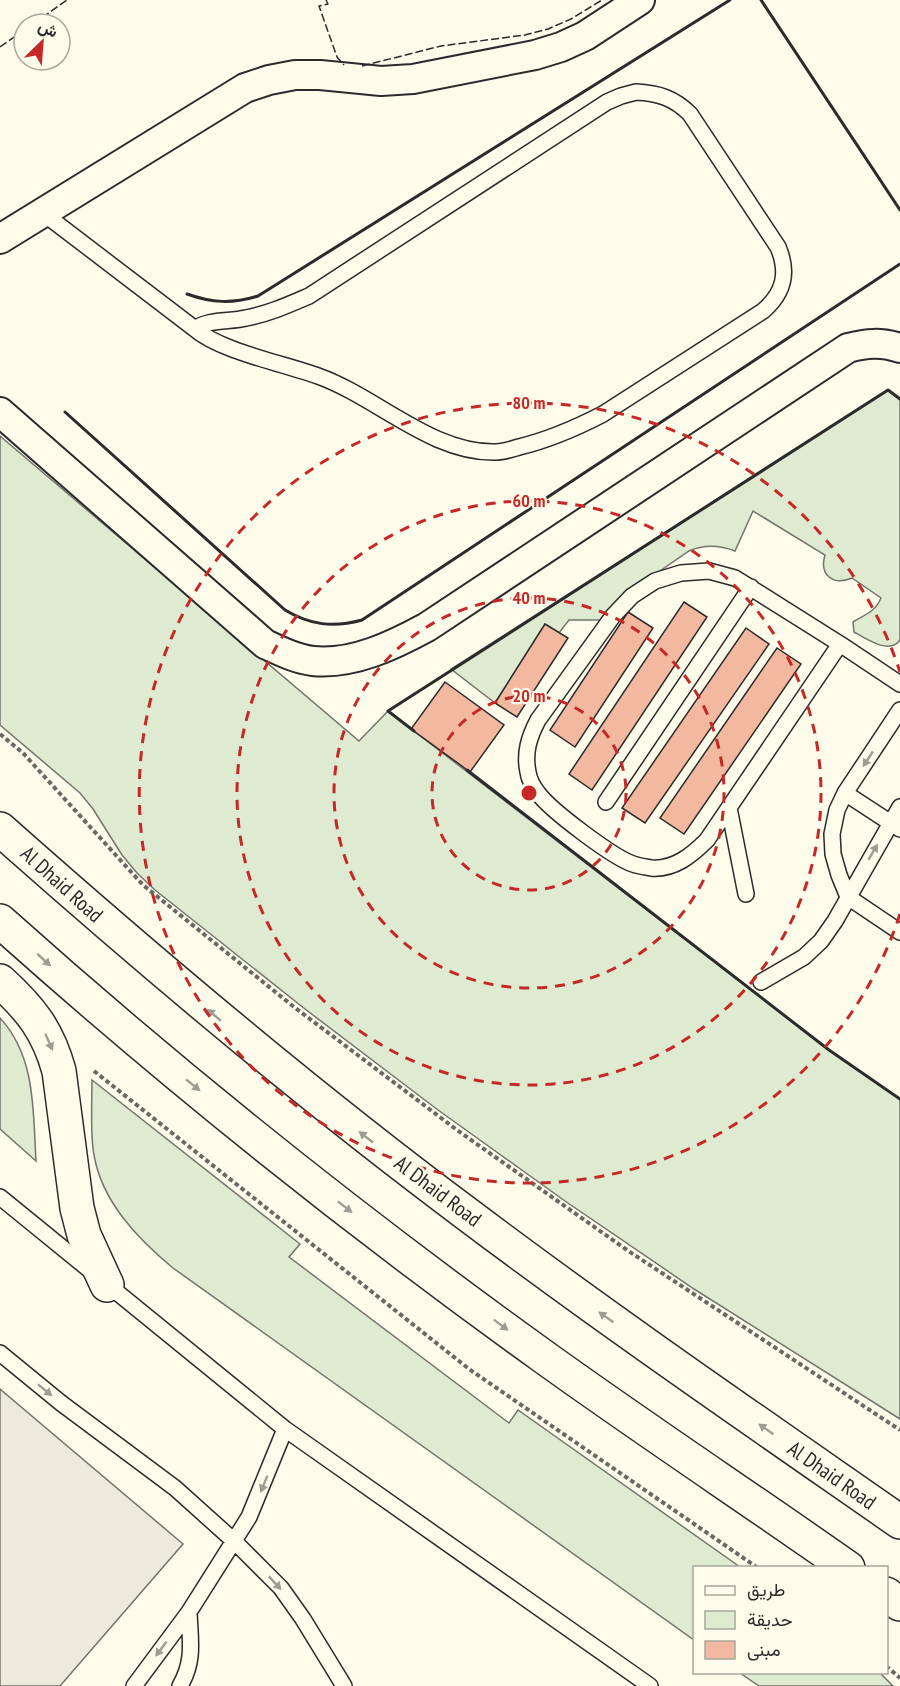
<svg xmlns="http://www.w3.org/2000/svg" width="900" height="1686" font-family="'PT Sans Narrow',Vazirmatn,sans-serif">
  <style>
    .green { fill: #deebd1; stroke: #74746e; stroke-width: 1.5 }
    .parking { fill: #eceadb; stroke: #74746e; stroke-width: 1.5 }
    .building { fill: #f2b8a0; stroke: #2b2b2b; stroke-width: 1.5 }
    .lines { fill: none; stroke-linecap: round; stroke-linejoin: round }
    .lane-casing { stroke: #2b2b2b; stroke-width: 18 }
    .street-casing { stroke: #2b2b2b; stroke-width: 32 }
    .highway-casing { stroke: #2b2b2b; stroke-width: 36 }
    .path { stroke: #6a6964; stroke-width: 4; stroke-dasharray: 4.5 3; stroke-linecap: butt }
    .lane { stroke: #fdfbea; stroke-width: 15 }
    .street { stroke: #fdfbea; stroke-width: 28 }
    .highway { stroke: #fdfbea; stroke-width: 33 }
    .fence { stroke: #2b2b2b; stroke-width: 1.5; stroke-dasharray: 8 3; stroke-linecap: butt }
    .wall { stroke: #2b2b2b; stroke-width: 3 }
    .oneway { fill: #9e9d94 }
    .ring { fill: none; stroke: #c62828; stroke-width: 3; stroke-dasharray: 10 8 }
    .labels { text-anchor: middle; dominant-baseline: central; stroke-width: 4.5; stroke-linejoin: round; paint-order: stroke }
    .street-label { font-size: 21px; fill: #2b2b2b; stroke: #fdfbea }
    .centre { fill: #c62828; stroke: #fdfbea; stroke-width: 3 }
    .ring-label { font-size: 18px; text-anchor: middle; font-weight: bold; fill: #c62828; stroke: #fdfbea; stroke-width: 4.5; stroke-linejoin: round; paint-order: stroke }
  </style>
  <rect width="100%" height="100%" fill="#fdfbea"/>
  <!-- green -->
  <path class="green" d="M888 390 900 399V640C890 655 866 639 854 632L853 622C866 614 875 612 881 598L852 578C833 586 819 575 825 555L753 511 735 551C719 545 705 544 689 551L641 584 605 618 600 620H569L559 633 545 624 495 703 451 669Z
    M0 436 359 741 388 711 829 1050 900 1099V1419L694 1289 565 1201 438 1110 305 1009 155 890 137 873 122 855 93 809 80 793 0 725Z
    M0 1018C36 1057 33 1111 36 1161L0 1129Z
    M92 1080 300 1244 289 1257 509 1423 518 1410 740 1567 694 1568V1640L173 1268C138 1239 102 1202 94 1155 90 1135 92 1102 92 1080Z
    M740 1673H880L893 1686H759Z"/>
  <!-- parking -->
  <path class="parking" d="M0 1389 183 1544 60 1686H0Z"/>
  <!-- building -->
  <path class="building" d="M684 602 707 617 592 790 569 774Z
    M628 612 653 628 575 747 550 730Z
    M545 624 568 638 517 717 495 703Z
    M746 628 769 644 645 823 622 808Z
    M777 648 801 664 684 834 660 818Z
    M445 682 504 725 470 772 411 729Z"/>
  <g class="lines">
    <defs>
      <path id="lane" d="M636 92C658 93 674 98 690 114L778 247C789 273 784 293 763 311L603 414C576 428 548 440 519 447 512 449 504 452 496 452 432 454 377 397 318 376 285 364 220 351 195 329 208 319 230 322 246 318 268 314 288 305 309 296L607 102 621 96Z
        M43 213 195 329
        M840 644 707 840C692 855 674 870 651 868 646 867 638 866 633 864 614 858 550 810 538 793 534 788 529 779 528 772 524 753 529 737 538 720L613 616 632 596 655 581 681 573 709 571 735 578 840 644 900 684
        M900 710 845 793 837 810 832 834 833 854 839 875 848 897 900 932
        M845 793 900 829
        M606 802 751 587
        M729 808 746 894
        M761 982 804 957 821 941 835 921 900 807
        M0 1197 285 1429 650 1686
        M0 1353 61 1403 175 1488 234 1541 281 1588 303 1619 344 1686
        M134 1686 189 1612 249 1517 285 1429
        M180 1686C195 1660 190 1640 189 1612"/>
      <path id="street" d="M0 239 245 88 269 80 295 75H320L381 81 413 79 535 55 561 47 585 36 640 0
        M0 412 265 644C280 651 296 659 313 661 353 665 394 645 427 627L848 348C867 343 881 342 900 348"/>
      <path id="highway" d="M0 829C151 963 305 1093 467 1214 609 1321 755 1421 900 1522
        M0 921C172 1075 356 1222 544 1357 644 1429 747 1497 848 1568
        M0 981C31 1009 48 1031 59 1071L77 1208 84 1235 107 1285
        M886 1594 900 1604"/>
    </defs>
    <!-- lane casing -->
    <use href="#lane" class="lane-casing"/>
    <!-- street casing -->
    <use href="#street" class="street-casing"/>
    <!-- highway casing -->
    <use href="#highway" class="highway-casing"/>
    <!-- path -->
    <path class="path" d="M0 734 23 753 143 885 294 1007 457 1130 627 1250 900 1430
      M94 1071 469 1369 758 1568
      M886 1666 900 1678"/>
    <!-- lane -->
    <use href="#lane" class="lane"/>
    <!-- street -->
    <use href="#street" class="street"/>
    <!-- highway -->
    <use href="#highway" class="highway"/>
    <!-- fence -->
    <path class="fence" d="M326 0 328 4 319 6 337 57 344 65
      M33 24 67 0
      M0 47 24 30
      M362 66 441 46 525 35 548 29 571 19 602 0"/>
    <!-- wall -->
    <path class="wall" d="M761 0 900 210
      M187 294C212 303 232 304 258 296L730 0
      M65 412 285 610C310 625 333 628 362 620L900 264
      M414 731 388 711 888 390 900 399
      M467 770 829 1050 900 1099"/>
  </g>
  <!-- one-way arrows -->
  <defs><path id="oneway-solid" d="M-6-.8H1V-3.2L6.5 0L1 3.2V.8H-6Z" transform="scale(1.5)"/></defs>
  <g class="oneway">
    <use href="#oneway-solid" transform="translate(868 759) rotate(123)"/>
    <use href="#oneway-solid" transform="translate(873 852) rotate(-60)"/>
    <use href="#oneway-solid" transform="translate(44 960) rotate(42)"/>
    <use href="#oneway-solid" transform="translate(214 1015) rotate(-140)"/>
    <use href="#oneway-solid" transform="translate(49 1042) rotate(66)"/>
    <use href="#oneway-solid" transform="translate(193 1085) rotate(39)"/>
    <use href="#oneway-solid" transform="translate(366 1137) rotate(-142)"/>
    <use href="#oneway-solid" transform="translate(345 1207) rotate(38)"/>
    <use href="#oneway-solid" transform="translate(606 1317) rotate(-145)"/>
    <use href="#oneway-solid" transform="translate(501 1325) rotate(37)"/>
    <use href="#oneway-solid" transform="translate(45 1390) rotate(39)"/>
    <use href="#oneway-solid" transform="translate(766 1429) rotate(-145)"/>
    <use href="#oneway-solid" transform="translate(264 1484) rotate(112)"/>
    <use href="#oneway-solid" transform="translate(275 1583) rotate(47)"/>
    <use href="#oneway-solid" transform="translate(161 1649) rotate(127)"/>
  </g>
  <!-- distance rings -->
  <g class="ring">
    <circle cx="529" cy="793" r="97"/>
    <circle cx="529" cy="793" r="195"/>
    <circle cx="529" cy="793" r="292"/>
    <path d="M900 914A390 390 0 1 1 900 672"/>
  </g>
  <g class="labels">
    <!-- street labels -->
    <g class="street-label">
      <text transform="translate(62 884) rotate(42)">Al Dhaid Road</text>
      <text transform="translate(438 1191) rotate(37)">Al Dhaid Road</text>
      <text transform="translate(832 1475) rotate(35)">Al Dhaid Road</text>
    </g>
  </g>
  <circle cx="529" cy="793" r="9" class="centre"/>
  <g class="ring-label">
    <text x="529" y="409">80 m</text>
    <text x="529" y="507">60 m</text>
    <text x="529" y="604">40 m</text>
    <text x="529" y="702">20 m</text>
  </g>
  <!-- legend -->
  <rect x="693" y="1566" width="195" height="108" fill="#fdfbea" stroke="#a9a89e" stroke-width="1.5"/>
  <rect x="705" y="1586" width="30" height="9" fill="#fdfbea" stroke="#a9a89e" stroke-width="1.5"/>
  <text x="747" y="1596" font-size="18" fill="#2b2b2b">طريق</text>
  <rect x="705" y="1611" width="30" height="18" fill="#deebd1" stroke="#a9a89e" stroke-width="1.5"/>
  <text x="747" y="1626" font-size="18" fill="#2b2b2b">حديقة</text>
  <rect x="705" y="1641" width="30" height="18" fill="#f2b8a0" stroke="#a9a89e" stroke-width="1.5"/>
  <text x="747" y="1656" font-size="18" fill="#2b2b2b">مبنى</text>
  <!-- north arrow -->
  <g transform="translate(42 42) rotate(25)"><circle r="28" fill="#fdfbea" stroke="#a9a89e" stroke-width="1.5"/>
  <path d="M0-4.5L10 22L0 15L-10 22Z" fill="#c62828"/>
  <text y="-9" font-size="16" font-weight="bold" text-anchor="middle" fill="#2b2b2b">ش</text>
  </g>
</svg>
